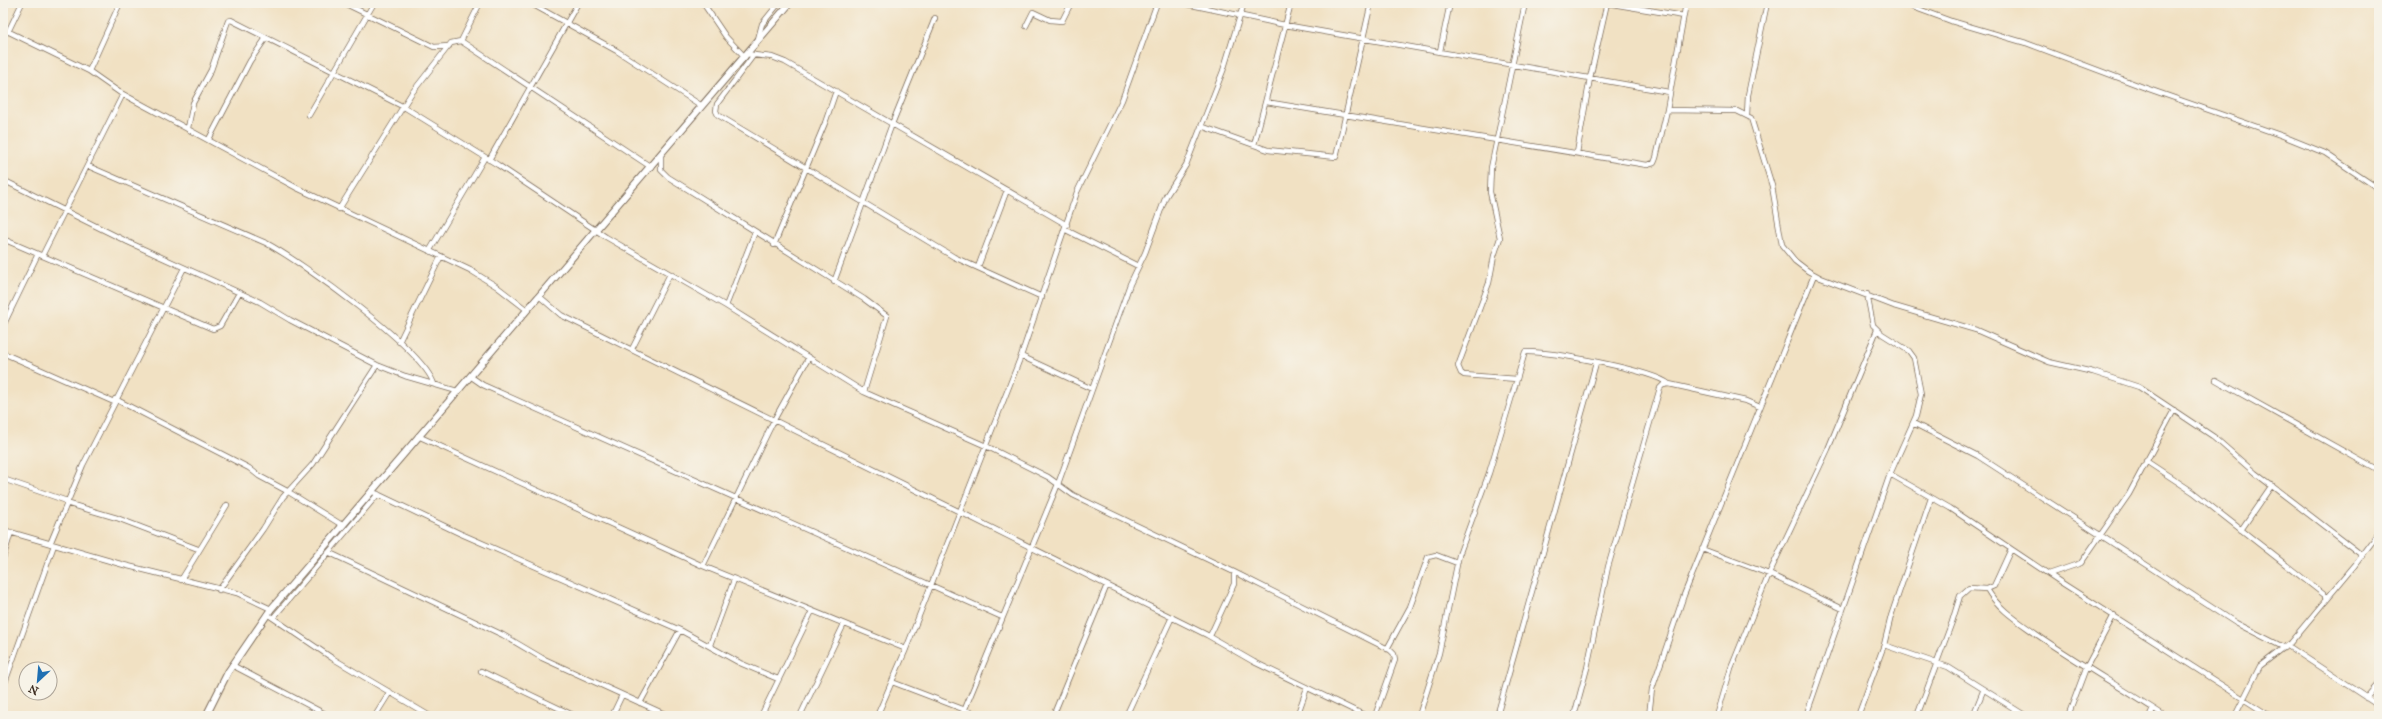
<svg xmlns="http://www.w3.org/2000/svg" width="2382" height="719" font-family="'IM FELL Great Primer',serif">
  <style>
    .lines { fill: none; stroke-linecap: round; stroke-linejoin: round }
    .street-casing { stroke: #7b6a58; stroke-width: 6 }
    .secondary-casing { stroke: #7b6a58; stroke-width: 8 }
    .street { stroke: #fff; stroke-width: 4.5 }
    .secondary { stroke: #fff; stroke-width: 6 }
  </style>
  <rect width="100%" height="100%" fill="#f7f3e8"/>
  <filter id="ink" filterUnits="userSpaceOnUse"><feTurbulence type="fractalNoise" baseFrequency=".025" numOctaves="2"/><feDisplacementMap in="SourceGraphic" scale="8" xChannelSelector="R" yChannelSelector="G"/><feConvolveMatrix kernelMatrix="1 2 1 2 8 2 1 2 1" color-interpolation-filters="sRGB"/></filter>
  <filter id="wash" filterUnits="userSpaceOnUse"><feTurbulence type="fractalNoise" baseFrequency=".012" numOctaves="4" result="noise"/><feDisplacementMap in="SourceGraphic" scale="16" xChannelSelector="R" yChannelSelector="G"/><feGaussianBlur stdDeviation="0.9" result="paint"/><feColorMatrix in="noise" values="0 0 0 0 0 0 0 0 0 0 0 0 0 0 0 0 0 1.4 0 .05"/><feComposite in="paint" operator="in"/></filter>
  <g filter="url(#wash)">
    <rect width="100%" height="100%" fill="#f1e1c3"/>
  </g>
  <g filter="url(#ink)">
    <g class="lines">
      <defs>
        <path id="street" d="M344 3 434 47 449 46
          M530 3 617 51 702 106
          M703 3 726 37 745 57
          M1182 3 1285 25 1669 92
          M1606 3 1684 16
          M1686 3 1667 110 1737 111 1751 118 1772 186 1782 245 1795 261 1808 271 1821 278 1894 306 1976 330 2049 362 2093 372 2139 387 2214 437 2255 473 2363 556
          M1902 3 1951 21 2026 43 2143 87 2283 136 2325 153 2379 189
          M1026 26 1033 12 1050 20 1062 21 1071 3
          M3 29 89 71 119 92 297 188 470 270 496 286 527 310
          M8 32 22 3
          M758 39 762 24 779 3
          M461 41 480 3
          M1440 51 1450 3
          M746 54 772 57 785 62 1067 225
          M753 56 717 104 716 111 718 115 954 257 1042 297
          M89 71 120 3
          M1266 102 1647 165 1654 163 1656 158 1667 110
          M309 115 374 3
          M1747 115 1748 95 1767 3
          M1201 126 1268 150 1336 157 1371 3
          M188 128 193 103 211 70 228 21 231 20 404 107 498 165 606 237 726 306 864 392 986 446 1048 477 1073 495 1234 572 1390 650 1394 654 1395 660 1375 716
          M209 139 250 61 266 38
          M1254 145 1291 3
          M1577 153 1590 78 1607 3
          M661 154V170L668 177 864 299 887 316 864 392
          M489 160 578 3
          M88 166 266 243C303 263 422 348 434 384
          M3 180 128 242 260 302 290 320 377 365 405 376 457 391
          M339 209 411 94 451 43 461 41 651 167
          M1066 230 1138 266
          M3 239 213 329 220 326 239 293
          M774 245 825 123 836 91
          M430 250 485 157
          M42 256 123 94
          M978 267 1007 190
          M834 282 892 124 935 18
          M539 296 561 315 960 512 1207 635 1254 662 1366 716
          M726 306 755 232
          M3 326 38 254
          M399 342 441 256
          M632 349 670 274
          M3 353 114 402
          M1021 356 1092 389
          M470 376 483 385C657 461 828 541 1002 617
          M1517 379 1464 375 1461 373 1458 366 1489 283 1494 256 1500 238 1490 192 1491 168 1525 3
          M2216 380 2379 471
          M115 399 249 468 259 476 287 491 342 525
          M1913 423 1978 456 2236 623 2285 648
          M418 436 703 566 906 649
          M2146 461 2193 492 2327 597
          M1890 474 1950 508 2059 581 2270 716
          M3 479 67 501
          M371 491 459 533 680 630 740 663 778 679
          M66 503 117 518 198 549
          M3 530 124 565 237 593 271 609
          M2241 530 2272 485
          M50 544 83 465 184 268
          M1702 549 1769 574 1843 609
          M330 553 503 635 542 658 669 716
          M3 558 11 532
          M703 566 774 420 809 357
          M2049 574 2081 563 2129 494 2174 410
          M181 580 227 505
          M1987 589C1998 609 2018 621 2036 634 2078 663 2122 688 2165 716
          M219 590 263 529 283 497 313 464 377 365
          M267 614 332 658 430 716
          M273 618 378 494
          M1210 636 1234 584V572
          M710 645 734 580
          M1884 645 1948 667 2026 716
          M2288 646 2379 706
          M1387 649 1410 607 1428 557 1436 555 1457 563
          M232 665 329 716
          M481 671 575 716
          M892 682 981 716
          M3 688 54 545
          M2366 698 2379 683
          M640 703 680 630
          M1128 712 1139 716
          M375 716 390 692
          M612 716 622 695
          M761 716 812 611
          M800 716 844 624
          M877 716 906 649 1021 356 1077 192 1122 100 1157 3
          M962 716 1058 484 1130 284 1145 253 1166 196 1186 165 1223 71 1244 3
          M1053 716 1107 585
          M1126 716 1172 617
          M1297 716 1307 688
          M1419 716 1439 653 1459 555 1489 473 1525 352C1549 351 1652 370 1669 384
          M1497 716 1596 363
          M1574 716 1587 668 1608 567 1660 388 1663 385 1669 384 1746 401 1760 407
          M1649 716 1652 689 1684 595 1814 275
          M1717 716 1731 668 1769 574 1828 449 1877 330
          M1806 716 1890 474 1916 416 1921 394 1914 358 1909 351 1882 334 1873 325 1867 294
          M1858 716 1884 645 1891 616 1931 498
          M1917 716 1952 622 1960 596 1969 588 1987 589 1994 586 2011 549
          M1973 716 1983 691
          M2068 716 2086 668 2114 615
          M2150 716 2153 709
          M2235 716 2260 666 2290 643 2355 565 2379 533"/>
        <path id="secondary" d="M206 716 228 672 271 609 790 3"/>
      </defs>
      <!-- street casing -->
      <use href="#street" class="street-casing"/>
      <!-- secondary casing -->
      <use href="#secondary" class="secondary-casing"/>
      <!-- street -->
      <use href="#street" class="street"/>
      <!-- secondary -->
      <use href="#secondary" class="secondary"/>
    </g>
  </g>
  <!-- margin -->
  <rect width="2382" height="719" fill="none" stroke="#f7f3e8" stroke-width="16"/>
  <!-- north arrow -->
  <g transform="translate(38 681) rotate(206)"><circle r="19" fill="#f7f3e8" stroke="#aca397"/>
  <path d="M0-3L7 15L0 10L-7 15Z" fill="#1f6fb2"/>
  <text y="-6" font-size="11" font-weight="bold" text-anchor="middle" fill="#3b2a1e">N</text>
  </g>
</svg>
